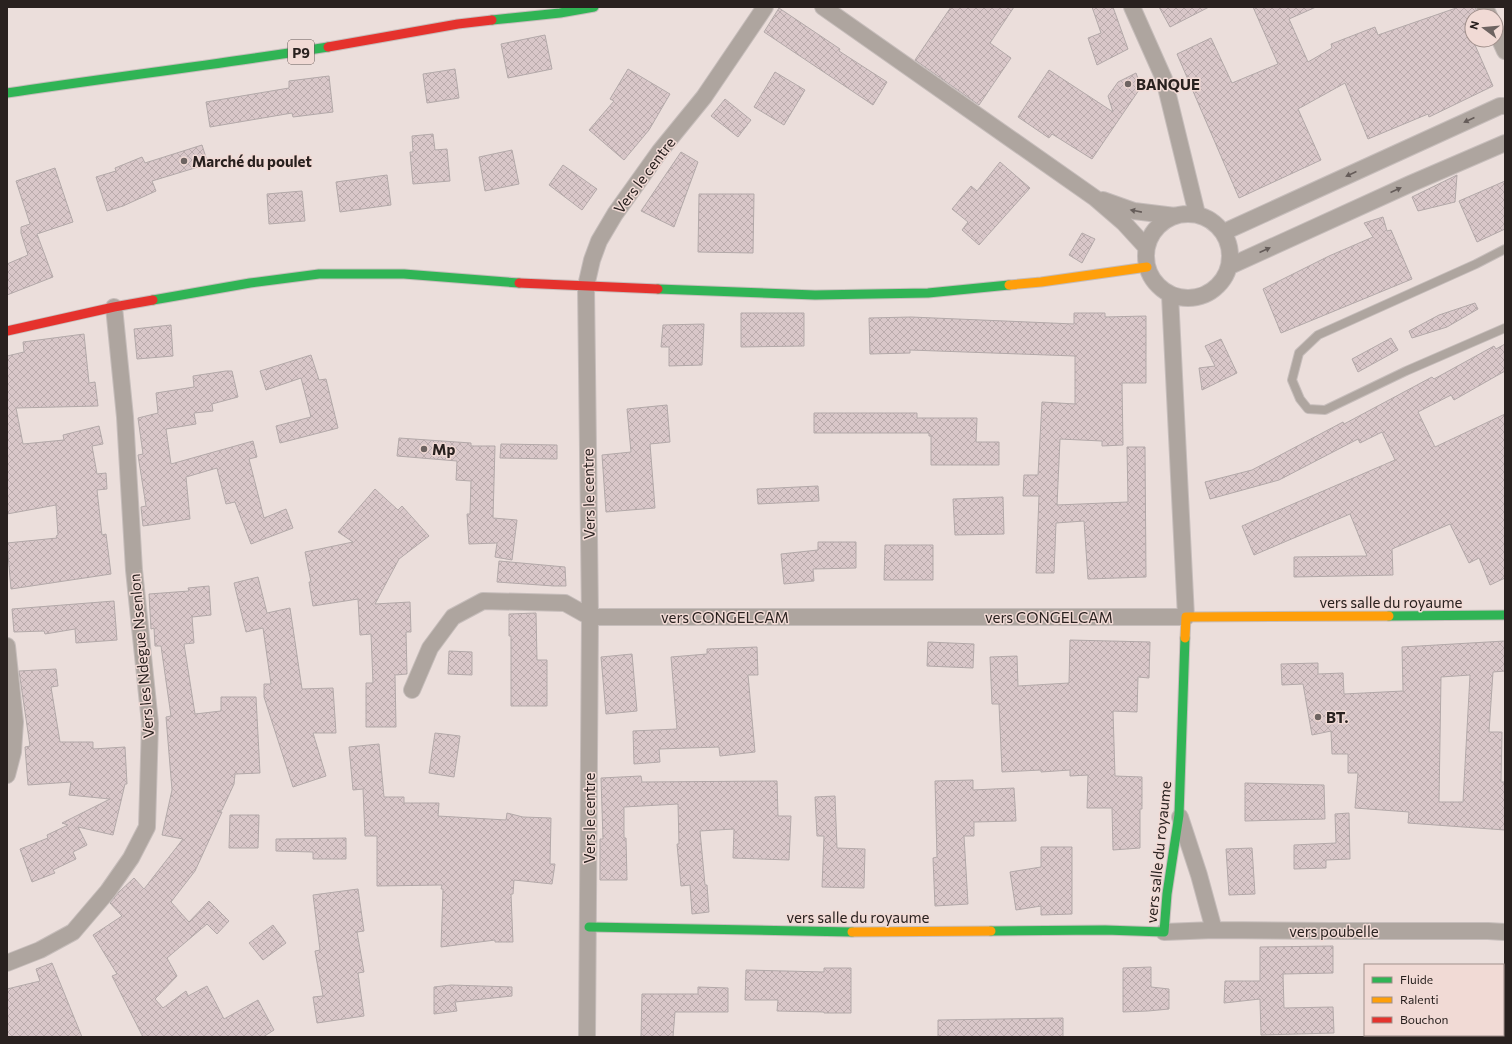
<svg xmlns="http://www.w3.org/2000/svg" width="1512" height="1044" font-family="Commissioner,sans-serif">
  <style>
    .building { fill: url(#building-cross-hatch); stroke: #b3a9a9; fill-rule: evenodd }
    .lines { fill: none; stroke-linecap: round; stroke-linejoin: round }
    .lane-casing { stroke: #c6bdbb; stroke-width: 10 }
    .street-casing { stroke: #c6bdbb; stroke-width: 18 }
    .fast-casing { stroke: #c6bdbb; stroke-width: 11 }
    .slow-casing { stroke: #c6bdbb; stroke-width: 11 }
    .jam-casing { stroke: #c6bdbb; stroke-width: 11 }
    .lane { stroke: #aea59f; stroke-width: 8 }
    .street { stroke: #aea59f; stroke-width: 16 }
    .fast { stroke: #30b455; stroke-width: 9 }
    .slow { stroke: #ff9f0a; stroke-width: 9 }
    .jam { stroke: #e5322d; stroke-width: 9 }
    .oneway { fill: #655c59 }
    .poi-dot { fill: #6d6361; stroke: #f1dad5; stroke-width: 1.5 }
    .labels { text-anchor: middle; dominant-baseline: central; stroke-width: 3; stroke-linejoin: round; paint-order: stroke }
    .shield { fill: #f1dad5; stroke: #655856; stroke-width: 1 }
    .shield-label { font-size: 14px; font-weight: bold; fill: #29211f }
    .poi-label { font-size: 15px; font-weight: bold; fill: #29211f; stroke: #f1dad5; text-anchor: start }
    .street-label { font-size: 15px; fill: #29211f; stroke: #f1dad5 }
  </style>
  <defs>
    <pattern id="building-cross-hatch" width="8" height="8" patternUnits="userSpaceOnUse"><rect width="8" height="8" fill="#d9c7c9"/><path d="M0 0l8 8M0 8l8-8" fill="none" stroke="#baabac"/></pattern>
  </defs>
  <rect width="100%" height="100%" fill="#ebdedb"/>
  <!-- building -->
  <path class="building" d="M951 7H1014L990 43 1011 58 979 105 915 60Z
    M1092 7H1113L1128 49 1097 65 1088 38 1101 33Z
    M1159 7H1209L1170 27Z
    M1253 7H1316L1289 19 1308 62 1332 48 1331 44 1375 27 1378 35 1459 7H1475L1479 16H1472V40H1489L1475 45 1493 86 1429 117 1428 114 1368 139 1345 83 1298 109 1321 160 1239 198 1177 54 1211 38 1232 83 1278 64Z
    M779 8 840 49 839 51 887 82 873 105 764 32Z
    M545 35 552 69 508 78 501 44Z
    M455 69 459 98 427 103 423 74Z
    M628 69 670 94 649 130 624 160 589 130 614 101 610 99Z
    M1049 70 1113 112 1108 96 1118 82 1136 73 1141 87 1092 159 1052 134 1049 138 1018 117Z
    M775 72 805 90 784 125 754 107Z
    M329 76 333 112 293 117 292 113 210 127 206 102 289 88V81Z
    M725 99 751 120 738 137 711 116Z
    M433 134 435 150 447 149 450 181 413 184 410 152H413L412 136Z
    M202 145 208 164 152 181 156 191 123 206 107 211 96 177 116 171 115 168 142 157 145 163Z
    M512 150 519 184 485 191 479 157Z
    M681 152 698 162 674 227 641 211Z
    M1000 162 1030 188 979 245 962 230 968 222 952 209 971 186 977 191Z
    M563 165 597 189 582 210 549 185Z
    M55 168 73 222 37 234 53 277 7 295V264L28 255 21 233V227L30 224 16 181Z
    M387 175 391 205 340 212 336 182Z
    M1457 175 1455 202 1418 211 1412 197Z
    M1505 181V229L1477 242 1459 201Z
    M302 191 305 221 269 224 267 194Z
    M699 194H754L753 253 698 252Z
    M1383 217 1387 231 1391 230 1412 279 1281 333 1263 289 1329 256 1373 237 1364 223Z
    M1082 233 1095 239 1082 263 1069 255Z
    M1475 303 1478 309 1447 327 1412 338 1409 331 1439 315Z
    M741 313H804V346L741 347Z
    M1074 313H1105V317L1146 316V383H1122L1123 445 1102 446V441L1060 439 1057 505 1128 502 1127 447H1145L1146 577 1088 579 1084 521 1056 523 1054 573H1036L1039 496H1023L1024 475H1038L1042 402 1075 404V356L910 350V353L870 354 869 318 911 317 1074 324Z
    M704 324 702 365 669 366V347H661L663 325Z
    M171 325 173 356 137 359 134 329Z
    M84 334 89 383 95 382 98 406 16 408 23 444 64 440 63 435 99 426 103 444 92 446 97 474 106 473 107 489 97 490 102 535 106 534 111 574 11 589 7 543 57 538 56 536 58 535 56 505 7 514V356L24 352 23 342Z
    M1391 338 1398 350 1358 372 1352 359Z
    M1221 339 1237 373 1202 390 1199 368 1215 366 1205 346Z
    M1505 344V371L1454 400 1451 395 1418 412 1435 447 1505 414V578L1490 585 1479 558 1469 563 1450 524 1392 549 1393 575 1294 577V557L1367 556 1350 514 1254 555 1242 526 1395 460 1382 432 1360 443 1358 439 1279 480 1210 499 1205 482 1252 470 1343 422 1344 424 1432 377 1434 379 1494 346 1496 349Z
    M311 355 319 380 326 379 338 428 280 443 276 426 311 417 301 378 266 390 260 371Z
    M226 371H232L238 397 212 404 213 411 194 413 196 424 166 429 171 464 253 441 257 457 249 459 264 518 286 509 293 528 251 544 235 502 226 504 217 468 186 477 190 519 143 526 141 507 146 506 138 455 143 454 138 418 158 413 156 393 194 387 193 376Z
    M667 405 670 442 650 444 655 508 606 512 602 455 631 452 627 409Z
    M814 413H917V418H977L976 442H999V465H931V436H929V433H814Z
    M399 438 471 443V446H495L493 518 517 520 512 560 495 557 497 543 469 544 467 514H470L471 481 456 480 457 461 397 456Z
    M501 444 557 445V459L500 458Z
    M818 486 819 501 758 504 757 489Z
    M375 489 398 510 402 506 429 536 399 559 375 604 410 602 411 632H406L407 674 395 675 396 727H366V683H373L371 634 360 635 358 599 313 606 309 582H311L305 552 353 542 338 532Z
    M1003 497 1004 534 955 535 953 499Z
    M818 542H856V568L813 569 814 581 784 584 781 554 818 550Z
    M885 545H933V580H884Z
    M499 561 565 567 566 586H554L497 582Z
    M258 577 267 613 290 608 302 689 333 688 336 733H313L326 776 293 787 264 697V684H271L263 628 246 632 234 583Z
    M209 586 211 615 192 617 194 643 184 644 195 714 221 711V697H256L260 773 235 774 234 784 222 810 217 811 222 812 195 871 171 902 189 922 209 901 229 921 217 934 207 924 167 958 177 976 155 999 163 1008 186 991 188 996 207 986 224 1019 258 1000 274 1030 263 1037H143L112 976 117 974 93 935 122 916 110 903 119 892 134 878 144 889 183 839 162 835 172 790 166 717 171 716 161 646H155L154 628 151 629 149 594 189 591 188 588Z
    M114 601 117 640 76 643 75 629 45 634 44 631 14 632 12 609Z
    M536 613 537 660H547V706H511V636H509V614Z
    M1070 640 1150 642 1149 678 1138 677 1137 712 1113 711 1115 776 1142 777V809H1140V848L1113 850 1112 808H1087L1088 775 1070 776V770L1041 772V770L1002 772 999 704H992L990 657 1017 656 1018 686 1069 683Z
    M1505 641V671L1493 672 1489 732H1502L1501 782H1505V830L1408 823 1409 812 1355 808 1358 773H1348V754H1332L1331 731 1312 735 1303 684 1282 685 1281 664 1318 663V674L1343 673 1344 694 1403 691 1402 647ZM1470 675 1463 802H1439L1441 677Z
    M928 642 974 644 973 668 927 666Z
    M757 647 758 675H748L755 752 720 756 719 747 659 749 660 762 634 764 633 731 677 729 671 657 707 654V649Z
    M449 651 472 652V675L448 674Z
    M632 654 637 711 606 714 601 657Z
    M56 669 58 686 51 687 60 742H93V749L125 747 127 784H125L113 835 78 827 87 845 73 852 76 859 53 870 55 873 32 882 20 849 48 838 47 835 68 825 62 823 110 799 69 795 71 782 28 785 25 747 30 746 19 671Z
    M435 733 460 736 454 777 429 773Z
    M379 744 384 797H404V803H439L438 816 506 820 507 813 523 817 551 818 550 864H555L552 884 514 880 513 894H511L513 942H495V940L441 947 443 889H441L442 885 377 886V836H365L363 789 353 790 349 747Z
    M641 776 642 782 777 781 778 816H791L789 860 733 858 734 829 700 831 705 885H707L709 912 692 914 690 885 681 886 677 844H679L678 804 624 807V838H626L627 880H600V839H603L601 778Z
    M973 780V790L1014 788 1016 821 974 822V836H964L968 904 935 906 933 858 937 857 935 781Z
    M1245 783 1324 785 1325 819 1245 821Z
    M835 796 837 848 865 849 864 888 822 887 824 836H817L815 797Z
    M1349 813 1350 859 1326 860V868L1294 869V845L1336 843 1335 814Z
    M230 815H259L258 848H229Z
    M346 838V859H313V852L276 851V839Z
    M1041 847H1072V914L1041 915V906L1016 910 1010 872 1041 867Z
    M1252 848 1255 894 1229 895 1226 849Z
    M358 889 364 931 357 932 364 972 358 973 364 1016 317 1023 313 997 323 996 315 951 320 950 313 895Z
    M273 925 286 943 263 960 249 943Z
    M1333 946V973L1283 974 1284 1008 1333 1007 1334 1033 1261 1035 1260 999 1224 1003 1225 981H1260V947Z
    M52 963 82 1037H7V989L40 981 36 969Z
    M1151 967V987L1169 989V1009L1148 1011 1123 1012V968Z
    M824 968H851V1013H824V1012L777 1011 778 1000H745L746 970 824 972Z
    M451 985 512 987V996L455 1002 457 1011 434 1014V987Z
    M698 987 728 988V1012H675L673 1037H641L642 994H698Z
    M1063 1018V1037H938V1020Z"/>
  <g class="lines">
    <defs>
      <path id="lane" d="M1505 249 1476 264 1318 335 1299 353 1292 380 1300 399 1308 409 1325 410 1406 371 1505 328"/>
      <path id="street" d="M823 7 1095 198 1124 223 1146 247
        M1132 7 1164 79 1197 214
        M1485 7 1489 16
        M1496 31 1505 51
        M1103 200 1134 211 1175 216
        M1146 256a42 42 0 1 1 84 0a42 42 0 1 1-84 0Z
        M1224 232 1500 106H1505
        M1230 266 1410 184 1505 143
        M7 646 15 722 13 752 7 775
        M412 690 430 648 453 617 483 601 565 603 590 617H1186L1170 295
        M1180 817 1199 875 1214 930
        M1164 932 1214 930 1331 931H1488L1505 932
        M7 963 40 950 73 932 108 891 131 858 147 827 150 723 134 570 125 417 114 307
        M587 1037 590 617 586 286 592 260 599 241 615 214 660 151 704 97 765 7"/>
      <path id="fast" d="M492 20 560 13 594 7
        M7 93C114 77 221 64 328 47
        M658 289 815 295 928 293 1009 285
        M153 300 250 283 319 274H404L519 283
        M1389 616 1505 615
        M589 927 852 932
        M991 931 1105 930 1164 932 1167 894 1179 815 1185 638"/>
      <path id="slow" d="M1009 285 1041 282 1147 267
        M1185 638 1186 617 1389 616
        M852 932 991 931"/>
      <path id="jam" d="M328 47 458 24 492 20
        M519 283 658 289
        M7 331 114 307 153 300"/>
    </defs>
    <!-- lane casing -->
    <use href="#lane" class="lane-casing"/>
    <!-- street casing -->
    <use href="#street" class="street-casing"/>
    <!-- fast casing -->
    <use href="#fast" class="fast-casing"/>
    <!-- slow casing -->
    <use href="#slow" class="slow-casing"/>
    <!-- jam casing -->
    <use href="#jam" class="jam-casing"/>
    <!-- lane -->
    <use href="#lane" class="lane"/>
    <!-- street -->
    <use href="#street" class="street"/>
    <!-- fast -->
    <use href="#fast" class="fast"/>
    <!-- slow -->
    <use href="#slow" class="slow"/>
    <!-- jam -->
    <use href="#jam" class="jam"/>
  </g>
  <!-- one-way arrows -->
  <defs><path id="oneway-solid" d="M-6-.8H1V-3.2L6.5 0L1 3.2V.8H-6Z"/></defs>
  <g class="oneway">
    <use href="#oneway-solid" transform="translate(1469 120) rotate(155)"/>
    <use href="#oneway-solid" transform="translate(1351 174) rotate(155)"/>
    <use href="#oneway-solid" transform="translate(1396 190) rotate(-24)"/>
    <use href="#oneway-solid" transform="translate(1136 211) rotate(-169)"/>
    <use href="#oneway-solid" transform="translate(1265 250) rotate(-24)"/>
  </g>
  <!-- markers -->
  <g class="poi-dot">
    <circle cx="1128" cy="84" r="4"/>
    <circle cx="184" cy="161" r="4"/>
    <circle cx="424" cy="449" r="4"/>
    <circle cx="1318" cy="717" r="4"/>
  </g>
  <g class="labels">
    <!-- shield labels -->
    <rect class="shield" x="288" y="40" width="26" height="24" rx="3"/>
    <g class="shield-label">
      <text x="301" y="52">P9</text>
    </g>
    <!-- poi labels -->
    <g class="poi-label">
      <text x="1136" y="84">BANQUE</text>
      <text x="192" y="161">Marché du poulet</text>
      <text x="432" y="449">Mp</text>
      <text x="1326" y="717">BT.</text>
    </g>
    <!-- street labels -->
    <g class="street-label">
      <text transform="translate(644 175) rotate(-53)">Vers le centre</text>
      <text transform="translate(588 494) rotate(-91)">Vers le centre</text>
      <text x="1391" y="602">vers salle du royaume</text>
      <text x="725" y="617">vers CONGELCAM</text>
      <text x="1049" y="617">vers CONGELCAM</text>
      <text transform="translate(141 656) rotate(-95)">Vers les Ndegue Nsenlon</text>
      <text transform="translate(589 818) rotate(-90)">Vers le centre</text>
      <text transform="translate(1158 852) rotate(-84)">vers salle du royaume</text>
      <text x="858" y="917">vers salle du royaume</text>
      <text x="1334" y="931">vers poubelle</text>
    </g>
  </g>
  <!-- border -->
  <rect width="1512" height="1044" fill="none" stroke="#29211f" stroke-width="16"/>
  <!-- legend -->
  <rect x="1364" y="964" width="140" height="72" fill="#f1dad5" stroke="#a1908c"/>
  <rect x="1372" y="977" width="20" height="6" fill="#30b455" stroke="#a1908c"/>
  <text x="1400" y="984" font-size="12" fill="#29211f">Fluide</text>
  <rect x="1372" y="997" width="20" height="6" fill="#ff9f0a" stroke="#a1908c"/>
  <text x="1400" y="1004" font-size="12" fill="#29211f">Ralenti</text>
  <rect x="1372" y="1017" width="20" height="6" fill="#e5322d" stroke="#a1908c"/>
  <text x="1400" y="1024" font-size="12" fill="#29211f">Bouchon</text>
  <!-- north arrow -->
  <g transform="translate(1484 28) rotate(286)"><circle r="19" fill="#f1dad5" stroke="#a1908c"/>
  <path d="M0-3L7 15L0 10L-7 15Z" fill="#6d6361"/>
  <text y="-6" font-size="11" font-weight="bold" text-anchor="middle" fill="#29211f">N</text>
  </g>
</svg>
